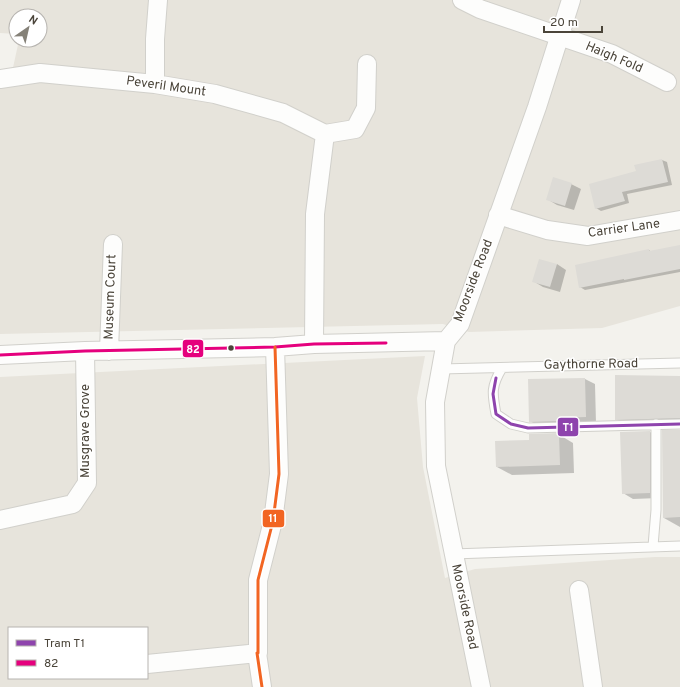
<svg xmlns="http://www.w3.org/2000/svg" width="680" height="687" font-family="Overpass,sans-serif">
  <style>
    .residential { fill: #e7e4dc; fill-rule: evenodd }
    .shadow { fill: #0003 }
    .building { fill: #dddbd6 }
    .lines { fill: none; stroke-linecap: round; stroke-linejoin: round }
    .lane-casing { stroke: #d1d0cb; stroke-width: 11 }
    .street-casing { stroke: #d1d0cb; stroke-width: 20 }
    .lane { stroke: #fdfdfc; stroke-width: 9 }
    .street { stroke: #fdfdfc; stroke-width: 18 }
    .bus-1-casing { stroke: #fff; stroke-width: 6 }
    .bus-2-casing { stroke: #fff; stroke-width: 6 }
    .bus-1 { stroke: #e5007d; stroke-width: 3 }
    .bus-2 { stroke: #f26522; stroke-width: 3 }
    .tram-1-casing { stroke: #fff; stroke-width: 6 }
    .tram-1 { stroke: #8e44ad; stroke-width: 3 }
    .bus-dot { fill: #4a4439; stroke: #fff; stroke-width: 1.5 }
    .labels { text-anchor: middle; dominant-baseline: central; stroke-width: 3; stroke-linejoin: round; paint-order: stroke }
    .street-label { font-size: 13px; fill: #4a4439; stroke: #fff }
    .line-badge { stroke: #fff; stroke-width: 1.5 }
    .badge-label { font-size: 11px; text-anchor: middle; font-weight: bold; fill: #fff }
  </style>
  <rect width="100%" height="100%" fill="#f3f2ed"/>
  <!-- residential -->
  <path class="residential" d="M0 0H680V306L602 328 469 332 443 324 0 334V86H9L19 40H40V16H16V34L0 33Z
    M425 356 417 398 423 467 445 578 475 569 655 557H680V687H0V377ZM9 628H147V678H9Z"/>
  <!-- shadow -->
  <path class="shadow" d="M662 160 667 162 672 185 627 194 629 203 601 211 596 208 637 172 635 166Z
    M571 184 581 189 574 210 557 205 547 199Z
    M680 246V272L585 290 580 287 649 250 651 252Z
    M557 264 566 270 560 292 543 287 533 281Z
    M680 377V428L634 430 616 419Z
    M585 379 595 384 596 423 540 427 530 421 529 380Z
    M680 430V527L664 518Z
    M650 432 659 437V498L633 499 623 493Z
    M558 434 573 443 574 473 512 475 497 467 530 441Z"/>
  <!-- building -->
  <path class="building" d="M662 159 668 182 622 192 625 201 595 209 589 184 636 171 634 165Z
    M553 177 572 183 565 206 546 200Z
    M680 245V269L624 280V279L579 288 575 265 649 249V251Z
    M539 259 557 264 550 287 532 282Z
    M615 375 680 376V418L615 420Z
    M585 378 586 417 558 418V421L529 422 528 379Z
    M662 430H680V517L663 518Z
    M650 431V493L622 494 620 432Z
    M559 433 560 465 496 467 495 441 529 440V434Z"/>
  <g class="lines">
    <defs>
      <path id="lane" d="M502 368C491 386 492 393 496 414L511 424 528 428 680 424
        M441 369 680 363
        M653 546 656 510V424
        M453 554 680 546"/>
      <path id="street" d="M462 0 480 9 612 54 667 82
        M0 79 40 73 155 84 215 94 283 113 325 134 315 214 314 344
        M155 84V39L158 0
        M325 134 355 129 366 108 367 64
        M498 215 547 230 588 236 680 220
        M109 351 113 244
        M0 355 85 351 275 347 314 344 446 341
        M0 520 73 504 87 483 85 351
        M579 590 593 687
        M147 664 258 653
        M262 687 257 653H258V580L273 521 279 474 275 347
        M481 687 436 466 435 402 446 341 460 324 537 107 571 0"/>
    </defs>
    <!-- lane casing -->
    <use href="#lane" class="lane-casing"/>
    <!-- street casing -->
    <use href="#street" class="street-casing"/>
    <!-- lane -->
    <use href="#lane" class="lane"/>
    <!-- street -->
    <use href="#street" class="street"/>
    <defs>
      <path id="bus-1" d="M0 355 85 351 275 347 314 344 386 343"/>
      <path id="bus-2" d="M262 687 257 653H258V580L273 521 279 474 275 347"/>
    </defs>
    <!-- bus-1 casing -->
    <use href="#bus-1" class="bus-1-casing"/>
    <!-- bus-2 casing -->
    <use href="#bus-2" class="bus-2-casing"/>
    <!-- bus-1 -->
    <use href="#bus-1" class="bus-1"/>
    <!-- bus-2 -->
    <use href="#bus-2" class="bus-2"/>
    <defs>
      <path id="tram-1" d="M496 378 493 394 496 414 511 424 528 428 680 424"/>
    </defs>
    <!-- tram-1 casing -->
    <use href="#tram-1" class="tram-1-casing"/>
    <!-- tram-1 -->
    <use href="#tram-1" class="tram-1"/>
  </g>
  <!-- markers -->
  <circle class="bus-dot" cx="231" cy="348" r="3.5"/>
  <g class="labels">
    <!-- street labels -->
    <g class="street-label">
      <text transform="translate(614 58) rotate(23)">Haigh Fold</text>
      <text transform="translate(166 87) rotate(8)">Peveril Mount</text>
      <text transform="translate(624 229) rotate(-8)">Carrier Lane</text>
      <text transform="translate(474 281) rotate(-69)">Moorside Road</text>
      <text transform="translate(111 297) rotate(-88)">Museum Court</text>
      <text transform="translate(591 365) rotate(-1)">Gaythorne Road</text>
      <text transform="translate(86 431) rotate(-90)">Musgrave Grove</text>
      <text transform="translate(464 607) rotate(78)">Moorside Road</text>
    </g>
  </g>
  <g class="line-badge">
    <rect x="182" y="339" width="22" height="19" rx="4" fill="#e5007d"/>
    <rect x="557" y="417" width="22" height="20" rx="4" fill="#8e44ad"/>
    <rect x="262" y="509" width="23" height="19" rx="4" fill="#f26522"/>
  </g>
  <g class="badge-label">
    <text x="193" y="353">82</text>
    <text x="568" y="431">T1</text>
    <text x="273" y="522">11</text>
  </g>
  <!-- legend -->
  <rect x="8" y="627" width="140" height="52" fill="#ffffff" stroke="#b7b4b0"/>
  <rect x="16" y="640" width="20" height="6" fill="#8e44ad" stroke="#b7b4b0"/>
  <text x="44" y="647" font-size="12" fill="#4a4439">Tram T1</text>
  <rect x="16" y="660" width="20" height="6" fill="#e5007d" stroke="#b7b4b0"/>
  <text x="44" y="667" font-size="12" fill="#4a4439">82</text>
  <!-- north arrow -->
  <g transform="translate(28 28) rotate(34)"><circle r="19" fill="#ffffff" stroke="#b7b4b0"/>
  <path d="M0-3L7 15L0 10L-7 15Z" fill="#858178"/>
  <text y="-6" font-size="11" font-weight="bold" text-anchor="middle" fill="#4a4439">N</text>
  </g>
  <!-- scale -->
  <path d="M544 26v6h58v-6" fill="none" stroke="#4a4439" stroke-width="2"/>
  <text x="550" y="26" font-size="12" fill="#4a4439" stroke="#ffffff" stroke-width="3" paint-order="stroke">20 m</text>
</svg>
